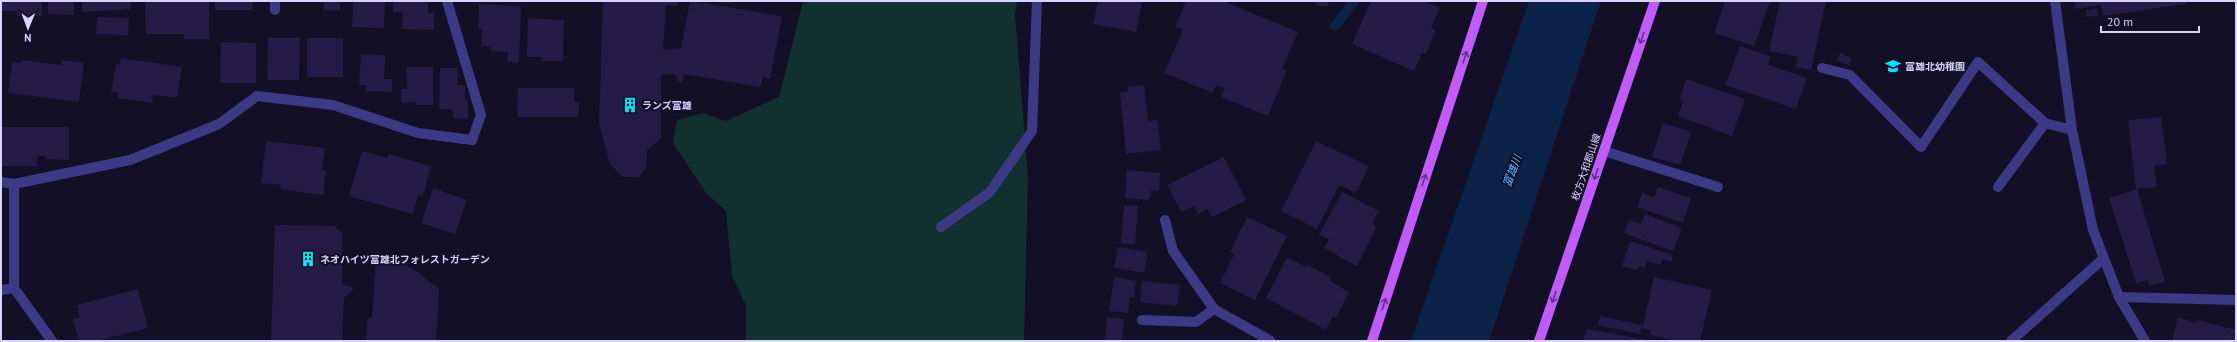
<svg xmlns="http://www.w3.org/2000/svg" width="2237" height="342" font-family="'PT Sans','Noto Sans JP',sans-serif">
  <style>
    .green { fill: #12302f }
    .water { fill: #0c2248 }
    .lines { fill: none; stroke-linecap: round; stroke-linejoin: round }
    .stream { stroke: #0c2248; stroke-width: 10 }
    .building { fill: #241b47 }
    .minor { stroke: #3d3a85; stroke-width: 10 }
    .major { stroke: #c25bff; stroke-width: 10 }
    .oneway { stroke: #623188 }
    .labels { text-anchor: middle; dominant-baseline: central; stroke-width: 4; stroke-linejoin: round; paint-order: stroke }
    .poi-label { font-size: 10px; font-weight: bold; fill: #d9d4ff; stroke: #130f26; text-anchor: start }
    .street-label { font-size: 10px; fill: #d9d4ff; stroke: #130f26 }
    .water-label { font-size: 11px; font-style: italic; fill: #62b6ff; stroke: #130f26 }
  </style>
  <rect width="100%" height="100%" fill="#130f26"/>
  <!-- green -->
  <path class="green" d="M803 1H1017L1015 15 1028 177 1024 341H746V305L732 276 726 211 706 193 673 143 677 120 703 113 726 121 779 97Z"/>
  <!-- water -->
  <path class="water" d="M1529 1H1601L1489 341H1411Z"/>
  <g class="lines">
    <!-- stream -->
    <path class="stream" d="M1335 26 1354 1"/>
  </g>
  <!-- building -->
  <path class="building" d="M1 1H42V16H17V11H1Z
    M48 1H74V15L48 14Z
    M82 1H131V9L82 12Z
    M145 1H209V39H184V34H146Z
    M215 1H253L252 10H215Z
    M324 1H340V11L323 10Z
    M353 1H385L384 28 352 27Z
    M393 1H428V13H434V30L402 29 403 12H393Z
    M603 1H678V6L666 5 663 50 681 48 690 1 782 16 770 80 763 76 760 87 684 74 682 83 678 81 675 74 661 75V138L647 150 646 168 639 177H623L610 164 599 124Z
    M1098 1H1142L1136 32 1093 24Z
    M1186 1H1223L1298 32 1282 69 1287 70 1268 116 1221 97 1225 88 1216 85 1213 93 1164 73 1183 30 1175 27Z
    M1316 1H1329L1328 7 1315 5Z
    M1371 1H1425L1440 8 1431 28 1436 30 1426 54 1422 53 1414 71 1352 44Z
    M1725 1H1770L1754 46 1714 33Z
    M1780 1H1826L1811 70 1795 67 1798 57 1769 51Z
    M2072 1H2186V4L2103 16 2101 5 2075 9V2Z
    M479 4 521 6 519 62H507L508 52 491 51V47L482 46V29H478Z
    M2097 8 2098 16 2086 17V10Z
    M97 17 129 18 128 35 96 34Z
    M528 18 564 20 563 61H542L543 57H527Z
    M268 38H300L299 80H267Z
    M307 38H343V77H307Z
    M221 42 256 43V83H220Z
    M1740 46 1770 56 1768 65 1807 78 1796 109 1725 85Z
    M1840 53 1852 58 1849 66 1837 60Z
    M361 54 385 55 384 79H392V92L366 91V85H359Z
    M121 58 182 67 177 98 153 95 152 103 118 98 119 93 111 92 116 64 120 65Z
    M22 60 61 65 62 60 84 63 79 102 8 93 12 62 22 63Z
    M406 67H433V105H416V102H401V89H407Z
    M440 68H458L457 85H465V100H468V119L453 118V110L439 109Z
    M1686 79 1745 99 1732 136 1678 116 1683 101 1680 99Z
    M1144 85 1148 121 1157 120 1161 150 1126 154 1120 92 1128 91 1127 87Z
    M518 88H574V102H579L578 117H517Z
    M2161 117 2167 164 2154 166 2157 187 2136 189 2128 120Z
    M1663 123 1691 132 1680 165 1652 157Z
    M1 127H69V160L46 159V156H37V166H1Z
    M266 141 325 148 322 170 326 171 323 195 280 189 281 185 261 183Z
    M1316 141 1369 166 1356 193 1339 185 1317 229 1281 211Z
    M362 151 387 158 388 154 431 166 423 196 418 195 413 214 349 196Z
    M1224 157 1246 200 1212 217 1208 209 1198 214 1194 206 1181 212 1167 185Z
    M1127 170 1160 173 1159 191 1151 190 1149 200 1125 198Z
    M1658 187 1691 198 1683 223 1637 207 1642 193 1654 197Z
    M433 188 467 200 455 234 421 223Z
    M2137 189 2165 281 2149 286 2148 280 2136 283 2109 198Z
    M1342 192 1379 211 1373 222 1376 228 1357 266 1324 248 1329 239 1319 235Z
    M1124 205 1138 206 1135 244 1121 243Z
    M1645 214 1682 228 1673 251 1624 233 1629 220 1641 224Z
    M1247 217 1287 236 1255 300 1220 283 1234 255 1230 252Z
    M275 225 334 226 342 233V284L354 288 344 298 342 341H271Z
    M1630 241 1673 255 1671 262 1663 259 1660 265 1647 261 1645 268 1639 266 1637 270 1622 266Z
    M1118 247 1148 252 1144 273 1114 268Z
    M1287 257 1306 267 1307 265 1331 277 1329 280 1349 292 1336 318 1333 316 1326 330 1266 298Z
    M376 258H408L407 267 412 268 439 289 436 341H366L367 319 372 318Z
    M1114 277 1136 281 1134 297H1130L1128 313 1109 311Z
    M1654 277 1712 290 1700 341H1676L1650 335 1651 330 1642 329Z
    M1142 281 1180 285 1177 306 1140 302Z
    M138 289 148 328 96 341H79L73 319 80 318 77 305Z
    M1600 316 1642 325 1640 334 1598 325Z
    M1107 317 1124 319 1122 341H1105Z
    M2178 317 2196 323 2197 320 2236 330V341H2172Z
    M1587 329 1648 340 1647 341H1583Z"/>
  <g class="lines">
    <!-- minor -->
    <path class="minor" d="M275 1V10
      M2055 1 2072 130 2093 230 2119 297 2145 341
      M1822 68 1850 75 1921 147 1978 62 2045 123 2072 130
      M1604 151 1718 187
      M1 182 14 184 130 160 219 124 257 96 333 105 418 133 472 140 481 115 447 1
      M14 184V288L52 341
      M1998 187 2045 123
      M1165 220 1173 251 1214 309 1271 341
      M941 227 990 192 1032 131 1037 1
      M1 290 14 288
      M2119 297 2236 300
      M1142 320 1196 322 1214 309
      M2011 341 2104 258"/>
    <!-- major -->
    <path class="major" d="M1372 341 1483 1
      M1539 341 1655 1"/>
  </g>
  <!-- one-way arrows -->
  <defs><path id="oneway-shaft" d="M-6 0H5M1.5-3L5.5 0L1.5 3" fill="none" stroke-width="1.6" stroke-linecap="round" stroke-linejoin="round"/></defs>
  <g class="oneway">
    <use href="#oneway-shaft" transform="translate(1642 38) rotate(109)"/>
    <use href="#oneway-shaft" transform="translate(1465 57) rotate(-72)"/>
    <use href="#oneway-shaft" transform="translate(1596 174) rotate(109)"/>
    <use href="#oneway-shaft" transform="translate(1424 180) rotate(-72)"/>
    <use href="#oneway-shaft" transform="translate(1554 297) rotate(109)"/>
    <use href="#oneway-shaft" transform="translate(1384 304) rotate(-72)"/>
  </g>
  <!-- icons -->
  <defs>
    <symbol id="school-bare" viewBox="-9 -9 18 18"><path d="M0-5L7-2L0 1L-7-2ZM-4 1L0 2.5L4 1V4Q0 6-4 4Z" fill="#00e5ff" stroke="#130f26" stroke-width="2.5" paint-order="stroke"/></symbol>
    <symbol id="building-bare" viewBox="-9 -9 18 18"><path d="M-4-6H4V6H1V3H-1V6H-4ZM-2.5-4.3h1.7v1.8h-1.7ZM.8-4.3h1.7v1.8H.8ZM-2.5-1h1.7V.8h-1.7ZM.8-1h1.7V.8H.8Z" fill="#00e5ff" stroke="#130f26" stroke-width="2.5" paint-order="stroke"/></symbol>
  </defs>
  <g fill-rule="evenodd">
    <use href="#school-bare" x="1882" y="55" width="22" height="22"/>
    <use href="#building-bare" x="619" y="94" width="22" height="22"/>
    <use href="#building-bare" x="297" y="248" width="22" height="22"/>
  </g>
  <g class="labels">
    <!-- poi labels -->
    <g class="poi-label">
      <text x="1905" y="66">富雄北幼稚園</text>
      <text x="642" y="105">ランズ富雄</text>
      <text x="320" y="259">ネオハイツ富雄北フォレストガーデン</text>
    </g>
    <!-- street labels -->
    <g class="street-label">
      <text transform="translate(1586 167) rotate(-71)">枚方大和郡山線</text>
    </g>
    <!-- water labels -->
    <g class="water-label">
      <text transform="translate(1512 171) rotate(-70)">富雄川</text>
    </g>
  </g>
  <!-- border -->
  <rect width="2237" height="342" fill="none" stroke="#d9d4ff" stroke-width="4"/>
  <!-- north arrow -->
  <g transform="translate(28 28) rotate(181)" stroke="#130f26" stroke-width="3" paint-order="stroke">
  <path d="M0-3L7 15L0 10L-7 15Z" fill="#d9d4ff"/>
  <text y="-6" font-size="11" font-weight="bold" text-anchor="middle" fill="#d9d4ff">N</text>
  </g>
  <!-- scale -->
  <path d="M2101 26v6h98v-6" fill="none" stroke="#d9d4ff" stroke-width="2"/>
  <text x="2107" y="26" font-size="12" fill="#d9d4ff" stroke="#130f26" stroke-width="3" paint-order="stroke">20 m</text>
</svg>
